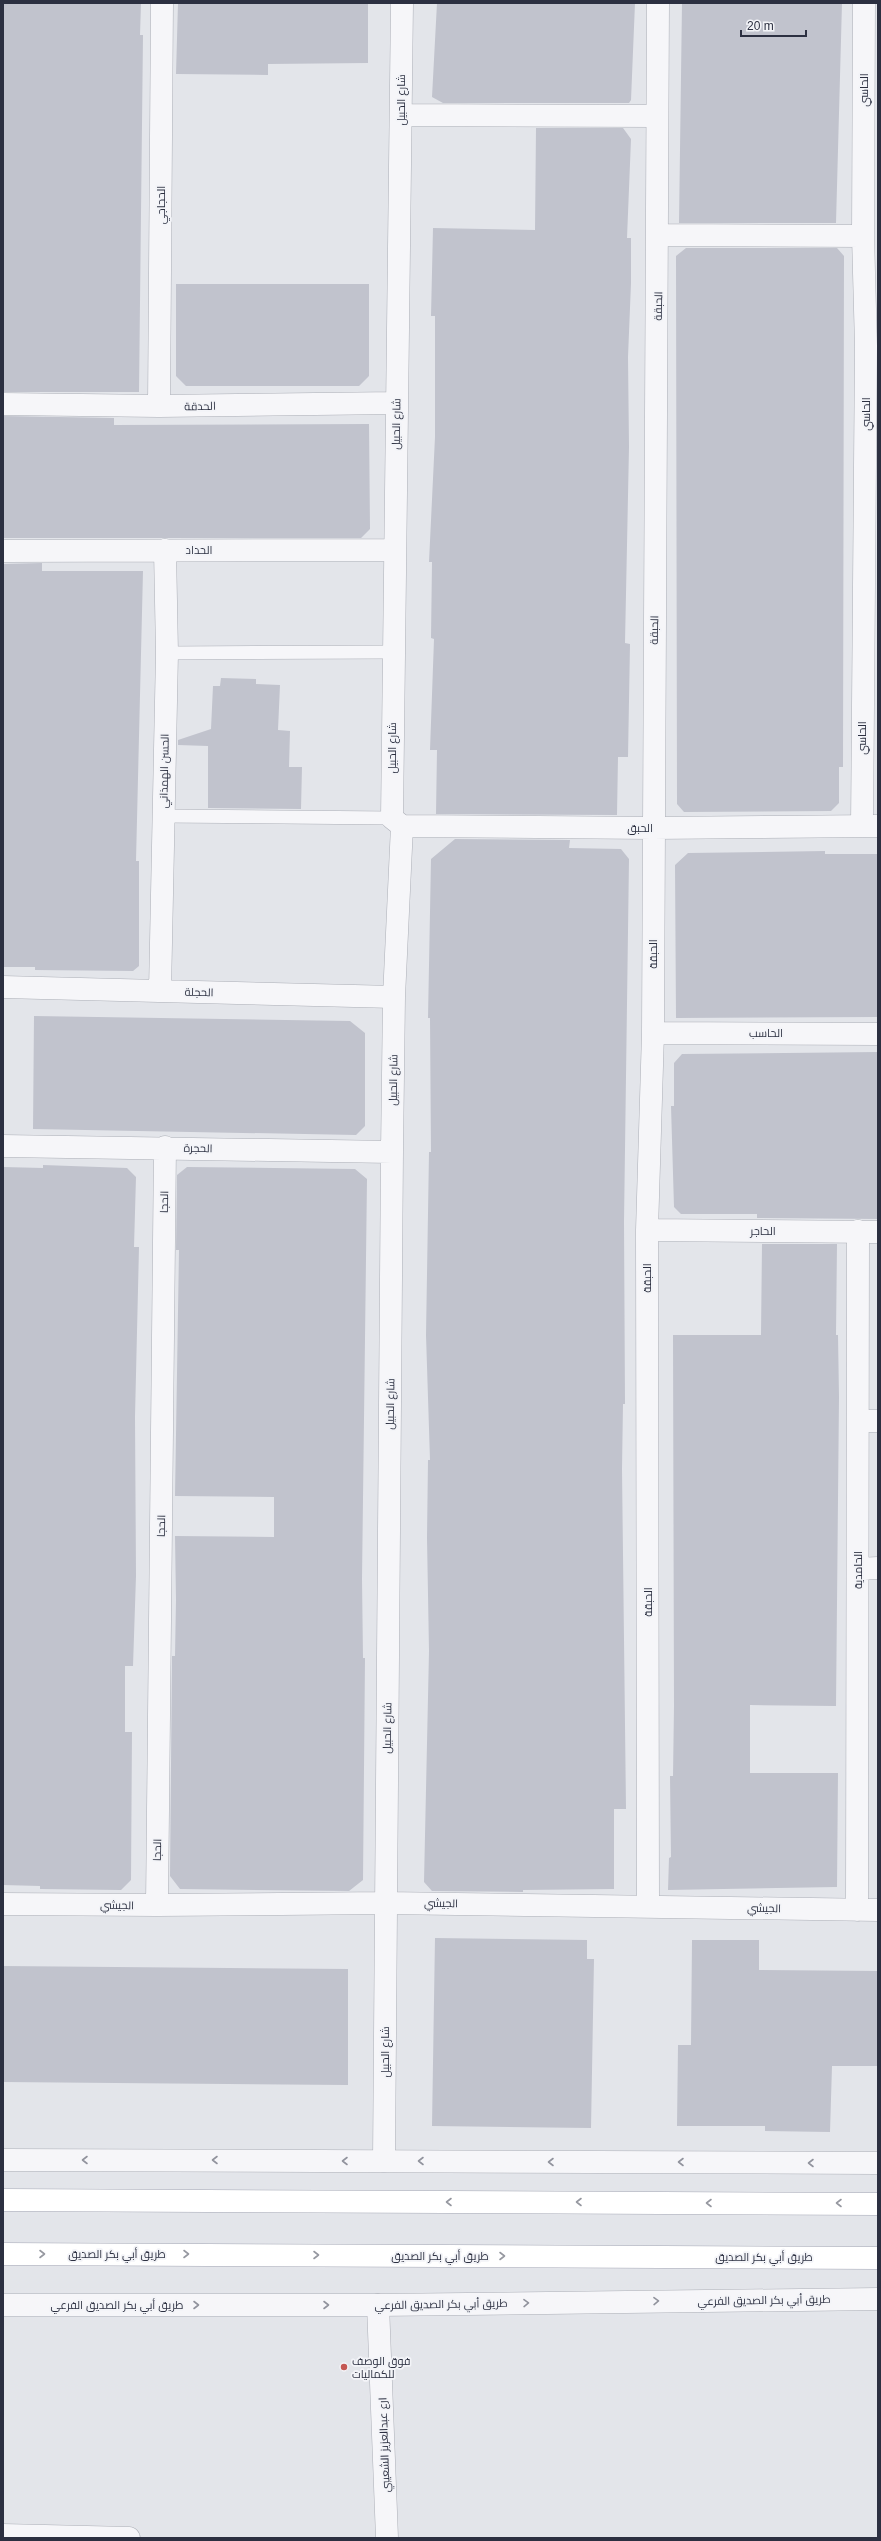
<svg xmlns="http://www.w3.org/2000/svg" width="881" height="2541" font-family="Arial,Cairo,sans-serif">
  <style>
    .building { fill: #c1c3cd }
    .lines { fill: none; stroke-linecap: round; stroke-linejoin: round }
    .service-casing { stroke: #acafb7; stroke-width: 14 }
    .minor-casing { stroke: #acafb7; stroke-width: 23 }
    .tertiary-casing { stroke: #acafb7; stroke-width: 23 }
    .primary-casing { stroke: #a4a7b5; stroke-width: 23 }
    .service { stroke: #f6f6f9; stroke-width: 13 }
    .minor { stroke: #f6f6f9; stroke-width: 22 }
    .tertiary { stroke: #f6f6f9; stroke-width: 22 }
    .primary { stroke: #fff; stroke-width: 22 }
    .oneway { stroke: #91939d }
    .oneway2 { stroke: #9698a0 }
    .poi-dot { fill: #c45753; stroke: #f3f4f8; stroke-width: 1.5 }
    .labels { text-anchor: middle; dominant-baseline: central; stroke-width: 3.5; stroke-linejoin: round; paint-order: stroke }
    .street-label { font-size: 11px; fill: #2c3041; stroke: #f3f4f8 }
    .poi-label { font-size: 11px; fill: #2c3041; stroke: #f3f4f8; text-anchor: start }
  </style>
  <rect width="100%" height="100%" fill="#e3e5ea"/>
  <!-- building -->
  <path class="building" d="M3 3H141L140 35H143L139 392H3Z
    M178 3H368V63L268 64V75L176 74Z
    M437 3H635L631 100 629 103H443L432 97Z
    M682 3H842L836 223H679Z
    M536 128H623L631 139 627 238H631V283L628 357 629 447 625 643 630 644 628 757H618L617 815 436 814 437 750H430L434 639 431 638 432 562H429L435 437V316H431L433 228 535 230Z
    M686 248H837L844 256 843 767H839V803L831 811 684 812 677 804 676 256Z
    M176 284H369V376L359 386H186L176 376Z
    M3 416 114 418V425L369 424 370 529 361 538H3Z
    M42 563V571H143L136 861H139V966L133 971 35 970V967H3V564Z
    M221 678 256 679V684L280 685 278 730 290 731 289 767H302L301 809 208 808V746L178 745V740L211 729 213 686H220Z
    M455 839 570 840 569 848 621 849 629 859 624 1222 625 1404H623L622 1469 626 1809H614V1889L523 1890V1892L432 1891 424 1882 429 1651 427 1538 428 1460H430L426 1335 429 1152H431L430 1018H428L431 859Z
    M825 851V854H878V1017L676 1018 675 865 688 853Z
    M34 1016 350 1021 365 1033V1126L356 1135 33 1129Z
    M878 1052V1219L757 1218V1214H681L674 1207 671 1106H674V1063L682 1054Z
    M43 1165 127 1168 136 1177 134 1247H139L135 1417 136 1576 133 1666H125V1732H132L131 1880 121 1890 40 1889V1886L3 1885V1167L43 1168Z
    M187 1167 355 1169 367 1179 362 1579 363 1658H365L363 1880 349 1891 180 1889 170 1876 172 1656H175L176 1600 175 1536 274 1537V1497L175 1496 179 1250H176L177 1175Z
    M762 1244H837L836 1335H838L839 1397 836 1706 750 1705V1773H838L837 1887 668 1890 669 1858 671 1857 670 1776H673L674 1706 673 1335H761Z
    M435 1938 587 1940V1959H594L591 2128 432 2126Z
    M692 1940H759V1970L878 1971V2066H832L830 2132 765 2131V2126H677L678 2045H691Z
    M3 1966 348 1969V2085L3 2082Z"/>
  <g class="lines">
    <defs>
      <path id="service" d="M167 653 393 652
        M163 816 392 818"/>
      <path id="minor" d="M401 115 657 116
        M658 235 863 236
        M3 404 159 406 396 403
        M159 406 162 3
        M3 551 395 550
        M402 826 653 828 878 826
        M862 826 866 346 863 236 864 3
        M3 987 394 997
        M160 991 167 653 165 550
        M653 1033 878 1034
        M3 1146 392 1152
        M647 1230 878 1232
        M858 1421H878
        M858 1569 878 1568
        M3 1904 157 1905 385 1903 878 1910
        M157 1905 165 1147
        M648 1905 647 1230 653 1033 658 3
        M857 1910 858 1231
        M384 2161 392 1152 394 997 402 826 392 818 402 3
        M378 2305 387 2538
        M3 2535 129 2538"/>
      <path id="tertiary" d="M3 2160 878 2163
        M3 2305H378L878 2299"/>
      <path id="primary" d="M3 2200 878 2204
        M3 2254 878 2258"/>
    </defs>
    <!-- service casing -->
    <use href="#service" class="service-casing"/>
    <!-- minor casing -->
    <use href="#minor" class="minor-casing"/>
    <!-- tertiary casing -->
    <use href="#tertiary" class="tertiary-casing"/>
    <!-- primary casing -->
    <use href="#primary" class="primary-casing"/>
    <!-- service -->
    <use href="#service" class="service"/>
    <!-- minor -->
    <use href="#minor" class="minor"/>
    <!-- tertiary -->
    <use href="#tertiary" class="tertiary"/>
    <!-- primary -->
    <use href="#primary" class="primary"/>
  </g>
  <!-- one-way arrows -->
  <defs><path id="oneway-chevron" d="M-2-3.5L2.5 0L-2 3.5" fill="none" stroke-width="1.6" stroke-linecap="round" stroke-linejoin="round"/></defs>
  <g class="oneway">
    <use href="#oneway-chevron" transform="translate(85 2160) rotate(-180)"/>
    <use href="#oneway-chevron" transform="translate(215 2160) rotate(-180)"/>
    <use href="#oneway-chevron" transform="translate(345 2161) rotate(-180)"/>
    <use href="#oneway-chevron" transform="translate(421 2161) rotate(-180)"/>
    <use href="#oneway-chevron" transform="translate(551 2162) rotate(-180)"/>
    <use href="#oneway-chevron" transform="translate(681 2162) rotate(-180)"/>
    <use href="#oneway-chevron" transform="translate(811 2163) rotate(-180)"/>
    <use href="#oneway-chevron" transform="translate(656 2301) rotate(-1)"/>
    <use href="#oneway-chevron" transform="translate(526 2303) rotate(-1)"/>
    <use href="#oneway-chevron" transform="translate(196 2305)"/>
    <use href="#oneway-chevron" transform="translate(326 2305)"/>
  </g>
  <g class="oneway2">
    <use href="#oneway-chevron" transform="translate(449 2202) rotate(-180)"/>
    <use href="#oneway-chevron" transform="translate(579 2202) rotate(-180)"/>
    <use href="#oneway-chevron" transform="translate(709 2203) rotate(-180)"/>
    <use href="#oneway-chevron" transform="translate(839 2203) rotate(-180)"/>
    <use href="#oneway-chevron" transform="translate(42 2254)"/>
    <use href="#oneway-chevron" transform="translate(186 2254)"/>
    <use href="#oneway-chevron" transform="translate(316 2255)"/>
    <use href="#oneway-chevron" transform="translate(502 2256)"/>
  </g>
  <!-- markers -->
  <circle class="poi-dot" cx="344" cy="2367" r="4"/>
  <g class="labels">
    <!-- street labels -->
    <g class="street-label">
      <text transform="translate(864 90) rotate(-90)">الحاسي</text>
      <text transform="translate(401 100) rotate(-90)">شارع الحبيل</text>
      <text transform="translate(161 205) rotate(-90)">الحجاجي</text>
      <text transform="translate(658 306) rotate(-89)">الحبقة</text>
      <text transform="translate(200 406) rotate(-1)">الحدقة</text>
      <text transform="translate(866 414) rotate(-90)">الحاسي</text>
      <text transform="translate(396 424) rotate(-89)">شارع الحبيل</text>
      <text x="199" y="550">الحداد</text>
      <text transform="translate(654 630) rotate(-89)">الحبقة</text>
      <text transform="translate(862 738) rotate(-90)">الحاسي</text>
      <text transform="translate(392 748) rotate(-90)">شارع الحبيل</text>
      <text transform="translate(164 771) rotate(-89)">الحسن الهمذاني</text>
      <text x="640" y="828">الحبق</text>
      <text transform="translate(653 954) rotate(-90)">الحبقة</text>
      <text transform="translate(199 992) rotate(1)">الحجلة</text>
      <text x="766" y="1033">الحاسب</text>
      <text transform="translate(393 1080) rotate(-89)">شارع الحبيل</text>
      <text transform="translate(198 1148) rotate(1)">الحجرة</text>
      <text transform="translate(164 1202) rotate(-89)">الحجا</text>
      <text x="763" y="1231">الحاجر</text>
      <text transform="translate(647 1278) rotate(-90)">الحبقة</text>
      <text transform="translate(390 1404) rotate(-89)">شارع الحبيل</text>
      <text transform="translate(161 1526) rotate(-89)">الحجا</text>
      <text transform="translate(858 1570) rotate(-90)">الحامدية</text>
      <text transform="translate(648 1602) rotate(-90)">الحبقة</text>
      <text transform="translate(387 1728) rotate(-89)">شارع الحبيل</text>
      <text transform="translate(157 1850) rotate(-89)">الحجا</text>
      <text transform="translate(441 1903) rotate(1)">الجيشي</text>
      <text transform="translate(117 1905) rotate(1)">الجيشي</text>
      <text transform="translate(764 1908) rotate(1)">الجيشي</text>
      <text transform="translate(385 2052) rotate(-90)">شارع الحبيل</text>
      <text x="117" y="2254">طريق أبي بكر الصديق</text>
      <text x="440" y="2256">طريق أبي بكر الصديق</text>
      <text x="764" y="2257">طريق أبي بكر الصديق</text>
      <text transform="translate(764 2300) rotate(-1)">طريق أبي بكر الصديق الفرعي</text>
      <text transform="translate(441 2304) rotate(-1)">طريق أبي بكر الصديق الفرعي</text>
      <text x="117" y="2305">طريق أبي بكر الصديق الفرعي</text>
      <text transform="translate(384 2445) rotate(-92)">ارع عبدالعزيز الشعيبي</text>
    </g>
    <!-- poi labels -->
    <g class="poi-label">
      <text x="352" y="2361">فوق الوصف<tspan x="352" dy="13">للكماليات</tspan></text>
    </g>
  </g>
  <!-- border -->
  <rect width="881" height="2541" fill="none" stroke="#2c3041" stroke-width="8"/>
  <!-- scale -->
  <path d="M741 30v6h65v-6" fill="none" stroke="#2c3041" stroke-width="2"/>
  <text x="747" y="30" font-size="12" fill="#2c3041" stroke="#f3f4f8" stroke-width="3" paint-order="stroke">20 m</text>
</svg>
